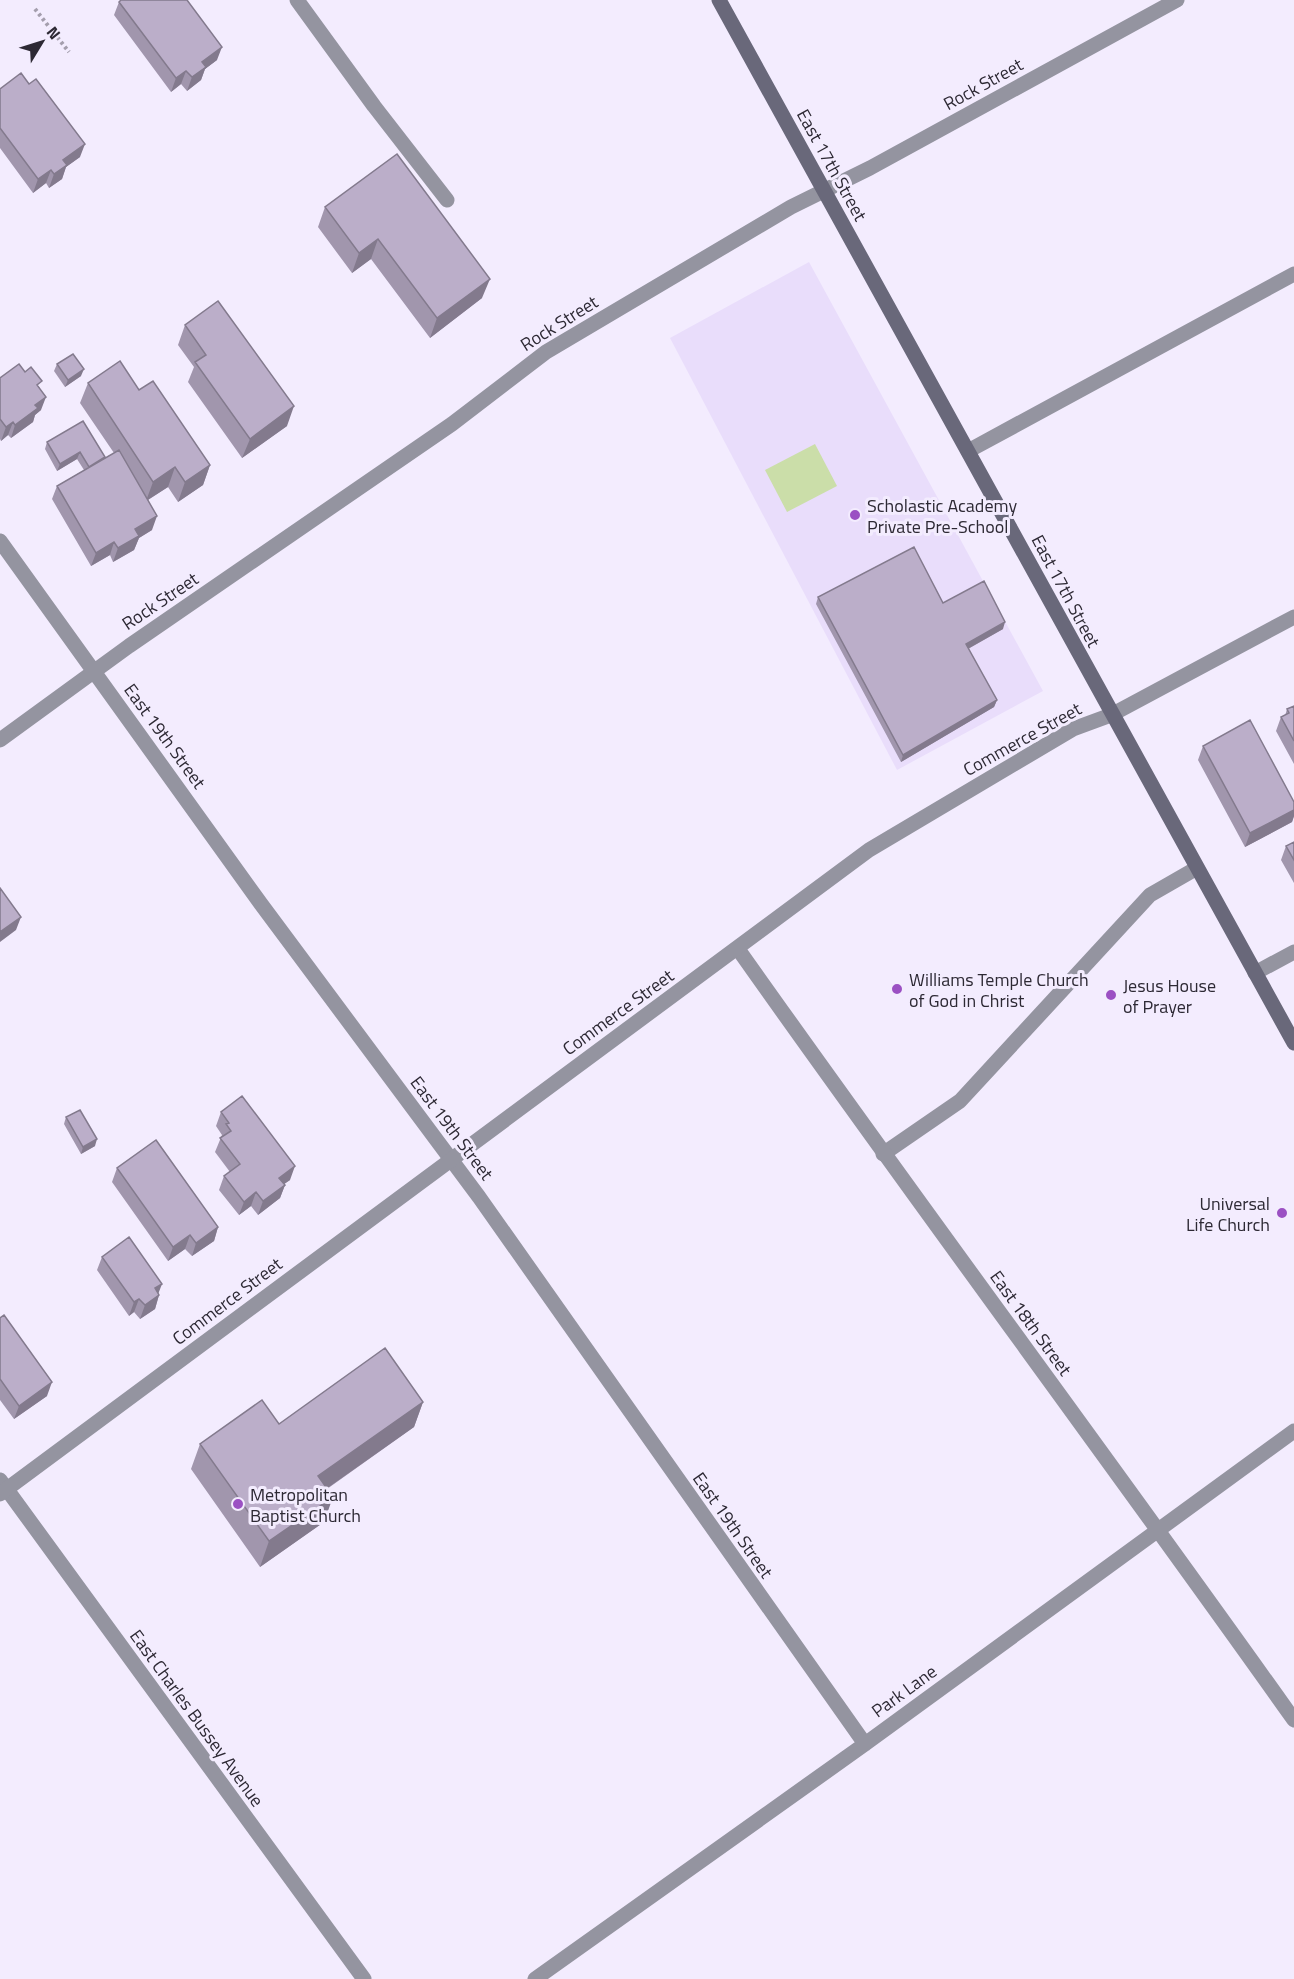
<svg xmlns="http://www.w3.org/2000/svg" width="1294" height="1979" font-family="'Titillium Web',sans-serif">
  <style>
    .built { fill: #e9ddfb }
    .green { fill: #cbdea9 }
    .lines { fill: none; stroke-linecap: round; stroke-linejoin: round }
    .path { stroke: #a49ead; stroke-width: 4; stroke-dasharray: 3 3; stroke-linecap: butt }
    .service { stroke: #9494a0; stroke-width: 15 }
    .minor { stroke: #9494a0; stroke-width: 15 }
    .tertiary { stroke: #9494a0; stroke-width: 15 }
    .secondary { stroke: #69687a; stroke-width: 15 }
    .wall { fill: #a196ad }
    .shaded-wall { fill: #837a8d }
    .building { fill: #bbaec9; stroke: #837a8d; stroke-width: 1.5 }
    .poi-dot { fill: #9b50c3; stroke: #f3ecfe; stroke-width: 2 }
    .labels { text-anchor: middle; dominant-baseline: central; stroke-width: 6; stroke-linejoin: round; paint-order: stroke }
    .street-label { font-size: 18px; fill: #2d2934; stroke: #f3ecfe }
    .poi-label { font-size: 18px; fill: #2d2934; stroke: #f3ecfe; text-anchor: start }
  </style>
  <rect width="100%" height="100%" fill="#f3ecfe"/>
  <!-- built -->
  <path class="built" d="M809 262 1043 691 897 770 670 338Z"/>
  <!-- green -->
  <path class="green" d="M815 444 837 486 787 512 765 470Z"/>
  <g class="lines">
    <!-- path -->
    <path class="path" d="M35 9 69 52"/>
    <!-- service -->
    <path class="service" d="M297 0 374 106 447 200
      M968 451 1294 274
      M1255 973 1294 952
      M883 1154 960 1101 1150 895 1197 868"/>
    <!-- minor -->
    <path class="minor" d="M0 541 261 904 479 1197 865 1744
      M0 740 129 646 452 424 546 352 791 207 870 168 1177 0
      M738 949C921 1208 1111 1462 1294 1720
      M0 1480 364 1979
      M535 1979 865 1744 1294 1431"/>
    <!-- tertiary -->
    <path class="tertiary" d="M0 1494 869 850 1073 729 1111 715 1294 617"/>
    <!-- secondary -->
    <path class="secondary" d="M719 0 1294 1043"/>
  </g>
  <!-- wall -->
  <path class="wall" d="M119 2 217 60 205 69 201 80 187 91 181 84 171 92 114 15Z
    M0 89 80 157 66 167 62 179 49 188 46 183 33 193 0 148Z
    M325 207 482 298 430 338 371 259 352 273 318 227Z
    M185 325 287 426 242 458 188 382 194 367 178 345Z
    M57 364 81 376 65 387 54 371Z
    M25 372 40 388 41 410 35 415 33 422 11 438 8 435 1 441 0 439V378Z
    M88 383 139 390 210 465 203 485 178 502 168 487 148 500 152 530 139 538 134 550 113 562 110 555 91 566 52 499 57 486 84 470 77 459 57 471 45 449 47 442 105 458 114 453 80 403Z
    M818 597 943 603 1003 629 968 649 997 700 994 707 901 762 816 604Z
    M1294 706V764L1276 731 1281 717 1285 716 1287 709Z
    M1203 746 1294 802V816L1292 822 1245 847 1198 760Z
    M1294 842V883L1281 860 1286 846Z
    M221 1112 290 1180 284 1184 285 1185 280 1198 258 1215 251 1206 239 1215 219 1190 224 1176 230 1172 215 1152 222 1135 216 1126Z
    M66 1117 95 1146 81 1154 64 1124Z
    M117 1168 218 1227 214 1241 192 1256 185 1249 168 1261 112 1182Z
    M102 1257 158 1294 159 1295 155 1309 140 1319 134 1312 129 1316 97 1270Z
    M0 1318 47 1396 14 1419 0 1400Z
    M423 1402 414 1427 327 1489 324 1522 260 1567 191 1469 200 1444 279 1424Z"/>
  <!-- shaded-wall -->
  <path class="shaded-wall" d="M222 47 217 60 205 69 201 80 187 91 192 77 202 62Z
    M186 71 181 84 171 92 176 78Z
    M85 144 80 157 66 167 62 179 49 188 54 174 63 160Z
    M51 170 46 183 33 193 38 179Z
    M378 239 371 259 352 273 359 253Z
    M490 279 482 298 430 338 437 318Z
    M84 369 81 376 65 387 68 380Z
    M46 397 41 410 35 415 33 422 11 438 15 425 35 405Z
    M294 406 287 426 242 458 250 439Z
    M13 422 8 435 1 441 6 427Z
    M80 452 77 459 57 471 60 464Z
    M210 465 203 485 178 502 185 482Z
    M175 467 168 487 146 501 153 482Z
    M157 516 152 530 139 538 134 550 113 562 118 548 135 529Z
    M114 542 110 555 91 566 96 553Z
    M1005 622 1003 629 964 651 966 644Z
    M997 700 994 707 901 762 903 755Z
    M1294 810V816L1292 822 1245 847 1250 833Z
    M21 917 16 930 0 942V932Z
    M97 1139 95 1146 81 1154 83 1147Z
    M295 1166 290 1180 274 1191 279 1178Z
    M285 1185 280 1198 258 1215 263 1201Z
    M256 1192 251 1206 239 1215 244 1202Z
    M218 1227 214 1241 192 1256 196 1243Z
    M190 1235 185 1249 168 1261 173 1247Z
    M162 1284 157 1297 159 1295 155 1309 140 1319 145 1305 155 1288Z
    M139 1299 134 1312 129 1316 134 1302Z
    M52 1382 47 1396 14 1419 19 1406Z
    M423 1402 414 1427 309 1501 318 1476Z
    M333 1497 324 1522 260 1567 269 1541Z"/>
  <!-- building -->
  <path class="building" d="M121 0H187L222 47 202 62 206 67 192 77 186 71 176 78 119 2Z
    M21 73 29 84 36 79 85 144 63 160 67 165 54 174 51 170 38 179 0 128V89Z
    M397 154 490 279 437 318 378 239 359 253 325 207Z
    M218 301 294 406 250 439 195 362 206 355 185 325Z
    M73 354 84 369 68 380 57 364Z
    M120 361 139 390 153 381 210 465 185 482 175 467 153 482 88 383Z
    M19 364 25 372 31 367 42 381 37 385 46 397 35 405 38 408 15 425 13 422 6 427 0 419V378Z
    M83 421 105 457 89 467 80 452 60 464 47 442Z
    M119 450 157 516 135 529 139 536 118 548 114 542 96 553 57 486Z
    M914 547 943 603 984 581 1005 622 966 644 997 700 903 755 818 597Z
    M1294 706V741L1281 717 1289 713 1287 709Z
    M1250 720 1294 802V810L1250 833 1203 746Z
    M1294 842V860L1286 846Z
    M0 888 21 917 0 932Z
    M242 1096 295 1166 279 1178 285 1185 263 1201 256 1192 244 1202 224 1176 240 1164 220 1138 231 1131 226 1124 229 1123 221 1112Z
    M80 1110 97 1139 83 1147 66 1117Z
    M156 1140 218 1227 196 1243 190 1235 173 1247 117 1168Z
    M129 1237 162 1284 155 1288 159 1295 145 1305 139 1299 134 1302 102 1257Z
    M4 1315 52 1382 19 1406 0 1379V1318Z
    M385 1348 423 1402 318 1476 333 1497 269 1541 200 1444 262 1400 279 1424Z"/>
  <!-- markers -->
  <g class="poi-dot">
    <circle cx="855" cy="515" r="6"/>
    <circle cx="897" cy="989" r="6"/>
    <circle cx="1111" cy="995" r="6"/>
    <circle cx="1282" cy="1213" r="6"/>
    <circle cx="238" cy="1504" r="6"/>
  </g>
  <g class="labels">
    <!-- street labels -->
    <g class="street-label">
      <text transform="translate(983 84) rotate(-29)">Rock Street</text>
      <text transform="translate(832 165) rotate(61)">East 17th Street</text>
      <text transform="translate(559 323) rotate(-32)">Rock Street</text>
      <text transform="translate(1066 591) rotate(62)">East 17th Street</text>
      <text transform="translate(160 601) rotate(-34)">Rock Street</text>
      <text transform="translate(165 736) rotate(54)">East 19th Street</text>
      <text transform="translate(1022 739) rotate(-29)">Commerce Street</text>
      <text transform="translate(618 1012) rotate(-36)">Commerce Street</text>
      <text transform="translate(452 1128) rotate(53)">East 19th Street</text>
      <text transform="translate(227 1301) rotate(-37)">Commerce Street</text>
      <text transform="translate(1031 1323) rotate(54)">East 18th Street</text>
      <text transform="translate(733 1525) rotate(55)">East 19th Street</text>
      <text transform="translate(904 1691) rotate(-36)">Park Lane</text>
      <text transform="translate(197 1718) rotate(54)">East Charles Bussey Avenue</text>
    </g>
    <!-- poi labels -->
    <g class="poi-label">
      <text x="867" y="505">Scholastic Academy<tspan x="867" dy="21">Private Pre-School</tspan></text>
      <text x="909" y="979">Williams Temple Church<tspan x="909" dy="21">of God in Christ</tspan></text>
      <text x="1123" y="985">Jesus House<tspan x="1123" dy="21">of Prayer</tspan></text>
      <text x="1270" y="1203" text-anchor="end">Universal<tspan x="1270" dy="21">Life Church</tspan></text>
      <text x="250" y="1494">Metropolitan<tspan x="250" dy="21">Baptist Church</tspan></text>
    </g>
  </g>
  <!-- north arrow -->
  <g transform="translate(42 42) rotate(52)" stroke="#f3ecfe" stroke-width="4.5" paint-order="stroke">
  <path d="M0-4.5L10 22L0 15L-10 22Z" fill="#2d2934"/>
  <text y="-9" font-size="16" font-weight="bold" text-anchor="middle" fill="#2d2934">N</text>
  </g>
</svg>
